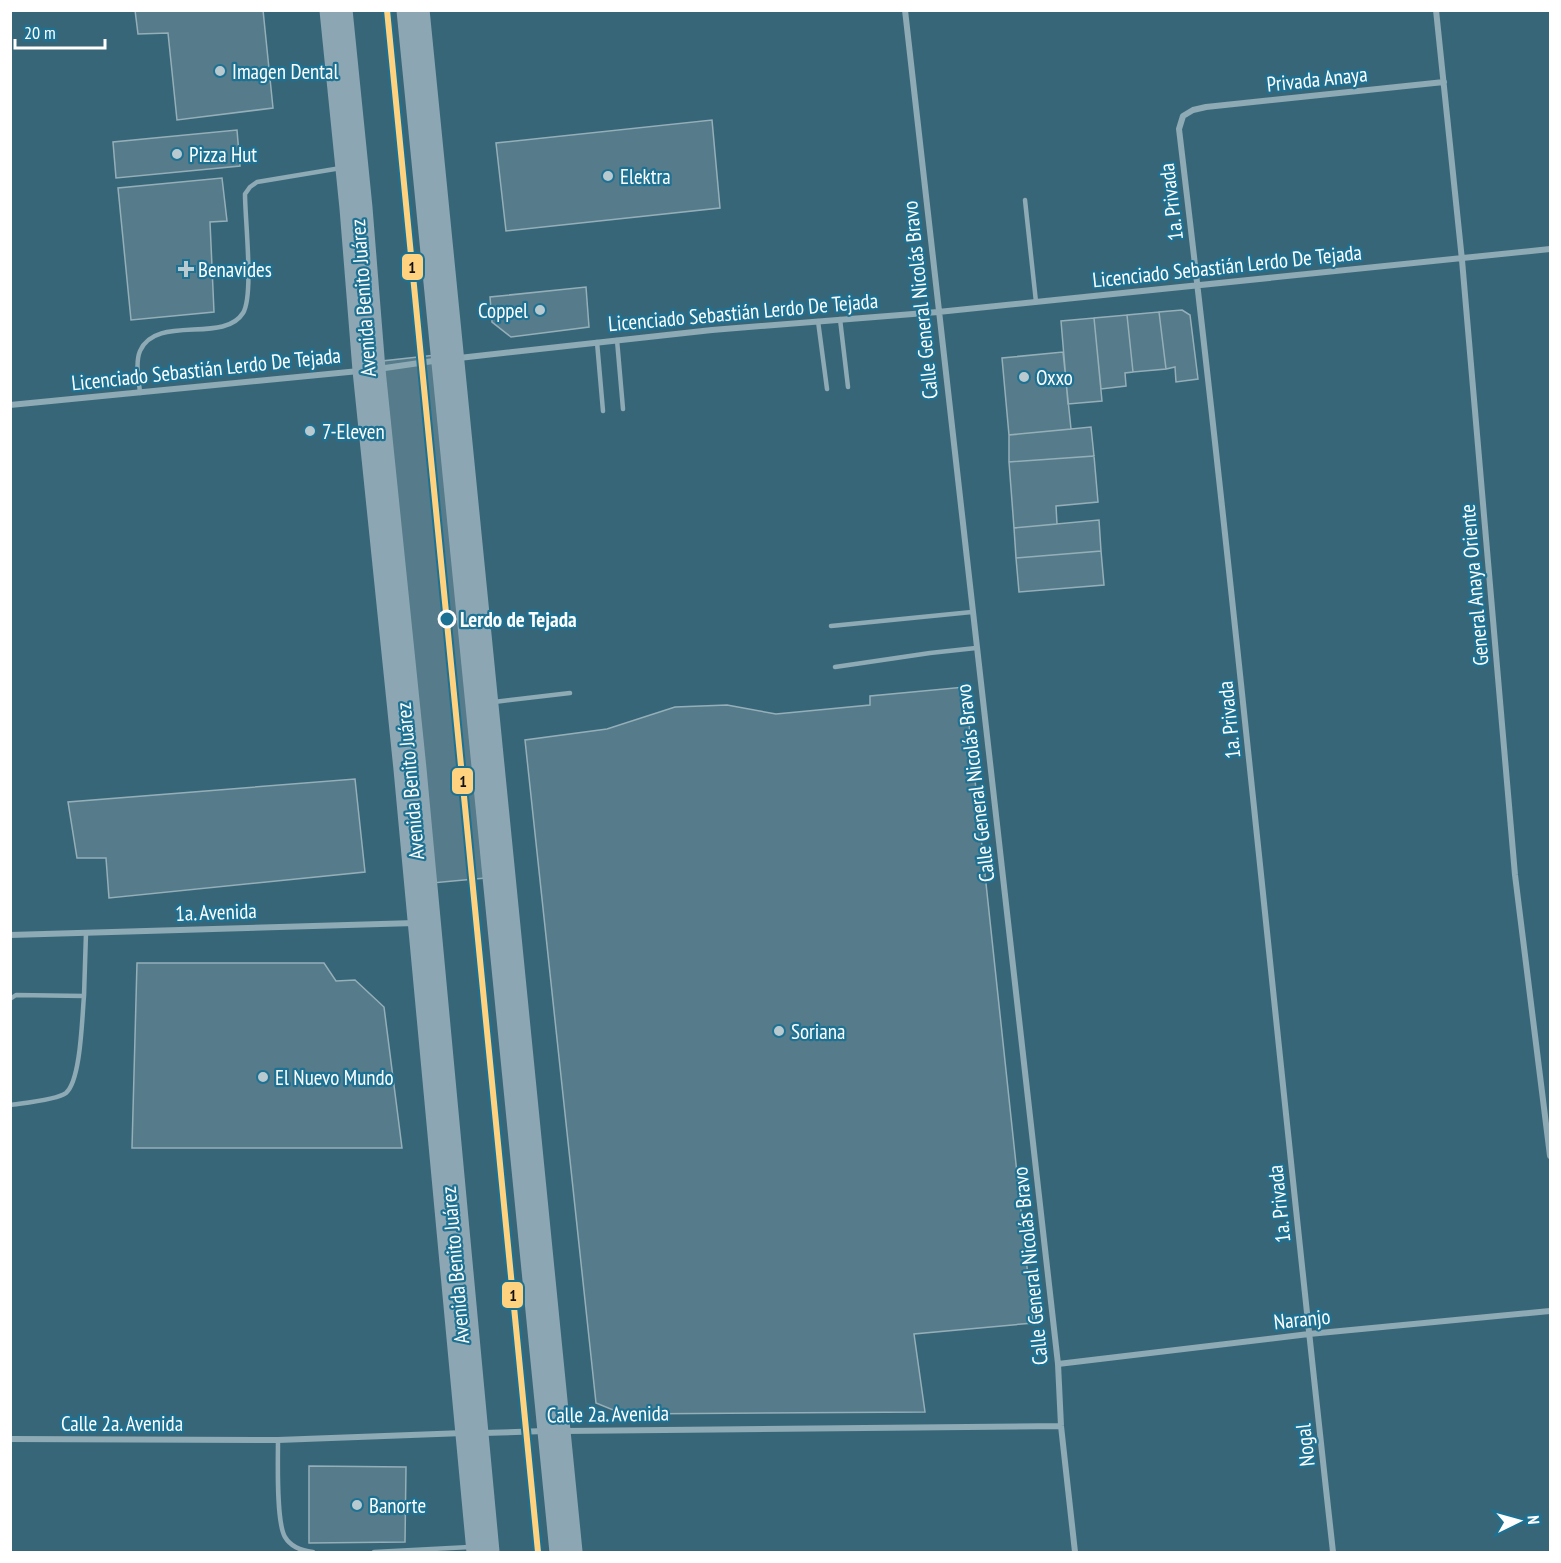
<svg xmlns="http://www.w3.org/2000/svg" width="1561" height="1563" font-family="'PT Sans Narrow',sans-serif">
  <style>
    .building { fill: #567b8a; stroke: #95afb9; stroke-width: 1.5 }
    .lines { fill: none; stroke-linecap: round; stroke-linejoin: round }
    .service { stroke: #8eaab4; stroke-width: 4.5 }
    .minor { stroke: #8eaab4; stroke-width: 6 }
    .primary { stroke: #8ca7b3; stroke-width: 33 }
    .metro-1-casing { stroke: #1d7294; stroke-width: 10 }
    .metro-1 { stroke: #ffd280; stroke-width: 6 }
    .poi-dot { fill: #b9c9d0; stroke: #1d7294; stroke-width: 2 }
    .stop-dot { fill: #1d7294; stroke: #fff; stroke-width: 3 }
    .labels { text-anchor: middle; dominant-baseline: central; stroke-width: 4.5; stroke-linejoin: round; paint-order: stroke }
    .poi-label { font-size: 21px; fill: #fff; stroke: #1d7294; text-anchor: start }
    .street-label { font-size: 21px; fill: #fff; stroke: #1d7294 }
    .stop-label { font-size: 21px; font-weight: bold; fill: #fff; stroke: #1d7294; text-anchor: start }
    .line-badge { stroke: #1d7294; stroke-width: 2 }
    .pale-badge-label { font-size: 16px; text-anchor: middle; font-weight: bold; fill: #111 }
  </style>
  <rect width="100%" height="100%" fill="#386679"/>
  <!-- building -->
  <path class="building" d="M135 10H263L273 108 177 120 168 33 138 34Z
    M712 120 720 208 506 231 496 143Z
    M237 130 240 166 116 178 113 142Z
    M222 178 227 221 210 222 214 312 131 320 118 188Z
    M586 287 589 327 511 337 492 322 490 297Z
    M1182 310 1190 315 1198 379 1176 382 1175 367 1166 369 1159 312Z
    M1159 312 1166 369 1133 372 1127 315Z
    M1127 315 1133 372 1125 373 1126 386 1101 389 1094 318Z
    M1094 318 1102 401 1068 404 1061 321Z
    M1063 352 1071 429 1009 435 1002 358Z
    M445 354 496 877 432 883 382 361Z
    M1091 427 1094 456 1009 462V435Z
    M1094 456 1098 502 1056 506 1057 524 1014 528 1009 462Z
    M1099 520 1101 551 1016 558 1014 528Z
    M1101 551 1104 585 1019 592 1016 558Z
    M965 687 1033 1323 914 1334 925 1412 623 1414 596 1403 525 740 607 729 675 707 727 705 776 714 870 705V696Z
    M355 779 365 872 109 898 106 858H77L68 802Z
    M137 963H324L336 981 355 980 384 1007 402 1148H132Z
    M309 1466 406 1467 405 1542 309 1543Z"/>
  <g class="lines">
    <!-- service -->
    <path class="service" d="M1025 200 1036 302
      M840 319 848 387
      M818 321 827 389
      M617 340 623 409
      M597 342 603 411
      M140 393C139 380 135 363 140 351 156 314 224 344 243 313 254 295 245 220 245 194L250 187 257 182 341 168
      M831 626 972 612
      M835 667 930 653 976 648
      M494 702 570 693
      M84 996 86 933
      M10 999 16 995 84 996C82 1017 81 1080 66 1093 57 1100 23 1103 10 1105
      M278 1440C278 1460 276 1522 285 1537 291 1547 303 1551 313 1552
      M374 1552 470 1547"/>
    <!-- minor -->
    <path class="minor" d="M905 10 1058 1364 1061 1426 1075 1552
      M1436 10 1462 260 1515 875 1550 1156
      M459 358 712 330 938 312 1550 249
      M378 369 440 360
      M10 405 359 371
      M10 935 415 923
      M1058 1364 1309 1334 1550 1311
      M564 1431 1061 1426
      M483 1433 545 1431
      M10 1439 278 1440 464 1433
      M1333 1552C1280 1078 1236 603 1179 129L1183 116 1193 110 1206 107 1444 82"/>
    <!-- primary -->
    <path class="primary" d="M336 10 356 208 369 370 410 769 483 1552
      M413 10 566 1552"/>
    <defs>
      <path id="metro-1" d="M387 10 538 1552"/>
    </defs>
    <!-- metro-1 casing -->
    <use href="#metro-1" class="metro-1-casing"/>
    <!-- metro-1 -->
    <use href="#metro-1" class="metro-1"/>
  </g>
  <!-- markers -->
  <g class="poi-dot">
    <circle cx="220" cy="71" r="6"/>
    <circle cx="177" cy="154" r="6"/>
    <circle cx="608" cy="176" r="6"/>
    <path d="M183 260h6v6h6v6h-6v6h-6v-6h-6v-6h6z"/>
    <circle cx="540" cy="310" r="6"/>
    <circle cx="1024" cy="377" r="6"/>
    <circle cx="310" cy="431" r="6"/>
    <circle cx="779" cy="1031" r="6"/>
    <circle cx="263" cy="1077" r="6"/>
    <circle cx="357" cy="1505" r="6"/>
  </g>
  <circle class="stop-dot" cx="447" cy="619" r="8"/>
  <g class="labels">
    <!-- poi labels -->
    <g class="poi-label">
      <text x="232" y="71">Imagen Dental</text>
      <text x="189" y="154">Pizza Hut</text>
      <text x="620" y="176">Elektra</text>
      <text x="198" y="269">Benavides</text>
      <text x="528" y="310" text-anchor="end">Coppel</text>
      <text x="1036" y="377">Oxxo</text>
      <text x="322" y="431">7-Eleven</text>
      <text x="791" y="1031">Soriana</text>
      <text x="275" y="1077">El Nuevo Mundo</text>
      <text x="369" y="1505">Banorte</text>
    </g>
    <!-- street labels -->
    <g class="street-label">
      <text transform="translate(1317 79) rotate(-6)">Privada Anaya</text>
      <text transform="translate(1171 202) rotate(-97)">1a. Privada</text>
      <text transform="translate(1227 266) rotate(-6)">Licenciado Sebastián Lerdo De Tejada</text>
      <text transform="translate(363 298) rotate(-94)">Avenida Benito Juárez</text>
      <text transform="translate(920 300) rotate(-96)">Calle General Nicolás Bravo</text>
      <text transform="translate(743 312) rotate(-5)">Licenciado Sebastián Lerdo De Tejada</text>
      <text transform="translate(206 369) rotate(-6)">Licenciado Sebastián Lerdo De Tejada</text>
      <text transform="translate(1474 585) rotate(-95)">General Anaya Oriente</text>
      <text transform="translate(1229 720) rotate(-96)">1a. Privada</text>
      <text transform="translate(410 781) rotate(-95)">Avenida Benito Juárez</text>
      <text transform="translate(975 783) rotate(-97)">Calle General Nicolás Bravo</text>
      <text transform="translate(216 912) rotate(-2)">1a. Avenida</text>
      <text transform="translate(1279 1204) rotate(-96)">1a. Privada</text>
      <text transform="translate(455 1265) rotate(-95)">Avenida Benito Juárez</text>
      <text transform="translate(1030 1266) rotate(-96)">Calle General Nicolás Bravo</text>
      <text transform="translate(1302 1319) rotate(-6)">Naranjo</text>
      <text transform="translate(608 1414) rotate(-1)">Calle 2a. Avenida</text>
      <text x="122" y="1423">Calle 2a. Avenida</text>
      <text transform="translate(1305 1445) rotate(-96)">Nogal</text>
    </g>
    <!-- stop labels -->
    <g class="stop-label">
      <text x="460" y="619">Lerdo de Tejada</text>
    </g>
  </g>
  <g class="line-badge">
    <rect x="401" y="253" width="23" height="28" rx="6" fill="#ffd280"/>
    <rect x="451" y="767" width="23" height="28" rx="6" fill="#ffd280"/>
    <rect x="501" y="1281" width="23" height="28" rx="6" fill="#ffd280"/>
  </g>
  <g class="pale-badge-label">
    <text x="412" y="273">1</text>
    <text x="463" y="787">1</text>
    <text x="513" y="1301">1</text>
  </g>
  <!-- border -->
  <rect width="1561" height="1563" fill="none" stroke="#ffffff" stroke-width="24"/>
  <!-- north arrow -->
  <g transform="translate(1519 1521) rotate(85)" stroke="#1d7294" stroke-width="4.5" paint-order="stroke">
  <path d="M0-4.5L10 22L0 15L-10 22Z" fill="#ffffff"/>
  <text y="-9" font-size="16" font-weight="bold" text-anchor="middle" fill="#ffffff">N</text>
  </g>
  <!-- scale -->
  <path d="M15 39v9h90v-9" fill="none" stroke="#ffffff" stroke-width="3"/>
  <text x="24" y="39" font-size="18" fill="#ffffff" stroke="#1d7294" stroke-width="4.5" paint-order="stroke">20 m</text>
</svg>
